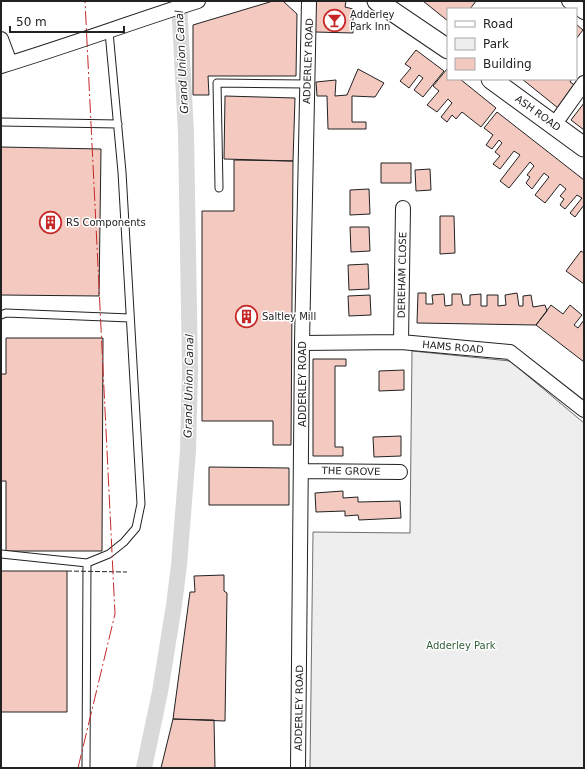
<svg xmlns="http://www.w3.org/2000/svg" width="585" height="769" font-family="'DejaVu Sans',sans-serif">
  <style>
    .green { fill: #eee; stroke: #6f6f6f }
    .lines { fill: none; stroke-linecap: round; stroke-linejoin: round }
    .canal { stroke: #d9d9d9; stroke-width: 16 }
    .building { fill: #f3c9c0; stroke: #222 }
    .lane-casing { stroke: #222; stroke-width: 9 }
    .street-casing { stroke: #222; stroke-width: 16 }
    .secondary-casing { stroke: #222; stroke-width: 21 }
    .lane { stroke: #fff; stroke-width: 7 }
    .street { stroke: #fff; stroke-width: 14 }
    .secondary { stroke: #fff; stroke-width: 19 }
    .fence { stroke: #222; stroke-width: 1; stroke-dasharray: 5 2; stroke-linecap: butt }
    .power { stroke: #c62828; stroke-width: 1; stroke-dasharray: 14 3 2 3; stroke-linecap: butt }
    .labels { text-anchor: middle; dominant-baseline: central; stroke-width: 3; stroke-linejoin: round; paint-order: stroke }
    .poi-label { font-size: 10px; fill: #222; stroke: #fff; text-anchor: start }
    .street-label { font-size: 10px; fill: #222; stroke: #fff }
    .park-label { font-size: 10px; fill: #2f5e38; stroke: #fff }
    .water-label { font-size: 11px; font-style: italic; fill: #222; stroke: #fff }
  </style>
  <rect width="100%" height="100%" fill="#fff"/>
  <!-- green -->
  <path class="green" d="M412 351 510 361 584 423V768H310L313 532 410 533Z"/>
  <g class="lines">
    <!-- canal -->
    <path class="canal" d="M144 768 160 692 174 605 179 565 188 451 190 370 186 133 179 1"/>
  </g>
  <!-- building -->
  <path class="building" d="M273 1H283L297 14 296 76H208L209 95H193V25Z
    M315 1H346L345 7 353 9V33L315 32Z
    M423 1H476L470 9H448V21Z
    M576 24 583 30 576 39Z
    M416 50 444 71 423 97 414 90 423 78 419 75 409 88 400 81 411 68 405 64Z
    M358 69 384 83 375 97 352 96V122H366V129H328L327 96H317L316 82 336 80 335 96 347 95Z
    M447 69 448 70V79H460L496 108 481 127 462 112 456 119 452 115 447 122 441 117 452 103 448 99 437 112 427 105 439 91 433 86Z
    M522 79H572L570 82 576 86 558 108Z
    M225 96 295 98 293 161 224 159Z
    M584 103V130L571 120Z
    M497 112 584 180V205L575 217 570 213 582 198 577 195 565 209 560 205 564 199 560 196 566 189 560 184 545 203 535 195 549 177 544 173 532 189 526 183 530 177 527 175 534 166 530 162 509 188 500 181 520 155 514 151 500 169 493 164 500 156 495 152 502 143 499 140 492 149 486 145 493 135 484 128Z
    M1 147 101 149 99 296 1 295Z
    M234 160 293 161 291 445H273V421H202V211H234Z
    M381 163H411V183H381Z
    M430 169 431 190 416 191 415 170Z
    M369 189 370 214 350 215V190Z
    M440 216H454L455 253 440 254Z
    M350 227H369L370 251 351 252Z
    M581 251 584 253V284L566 271Z
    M368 264 369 289 349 290 348 265Z
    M418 293H426V304H433L432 295 444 294 445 306 452 305V294H461L463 305H470V295L481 294V306H487V295H498V306L506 305 505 295 517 293 519 306H523V296L531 295 533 307 545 305 547 311 536 325 417 323Z
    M370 295 371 315 349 316 348 296Z
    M551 305 563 314 570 305 582 315 574 325 578 328 584 320V362L536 325Z
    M6 338H103L102 551H6V481H1V374H6Z
    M313 359H346V366H335V447H343V456H313Z
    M404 370V390L379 391V371Z
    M401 436V456L374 457 373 437Z
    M209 467 289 468V505H209Z
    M343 491V498L358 497V502L400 501 401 518 359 520 358 515 345 516V511L316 512 315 493Z
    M1 571H67V712H1Z
    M224 575V591L227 593 225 721 173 719 190 592H195L194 576Z
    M173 719 214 720 215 768H161Z"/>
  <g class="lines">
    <defs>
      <path id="lane" d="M1 122 118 124
        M219 188 217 83 307 84
        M1 315 6 313 130 318
        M1 554 87 563 109 554 124 542 136 528 141 504 122 172 109 32
        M86 768 87 563"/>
      <path id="street" d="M569 1 584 12
        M1 39 10 63
        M1 66C67 46 132 22 198 1
        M554 125 584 83
        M401 342 403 208
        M302 343 401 342 510 352 584 410
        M301 471 400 472
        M298 768 302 343 309 1"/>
      <path id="secondary" d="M377 1 448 49
        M491 79 584 147"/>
    </defs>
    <!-- lane casing -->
    <use href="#lane" class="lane-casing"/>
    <!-- street casing -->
    <use href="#street" class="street-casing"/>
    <!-- secondary casing -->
    <use href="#secondary" class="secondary-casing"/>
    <!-- lane -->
    <use href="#lane" class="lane"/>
    <!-- street -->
    <use href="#street" class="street"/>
    <!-- secondary -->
    <use href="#secondary" class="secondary"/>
    <!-- fence -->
    <path class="fence" d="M67 571 127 572"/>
    <!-- power -->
    <path class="power" d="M78 768 115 614 85 1"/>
  </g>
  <!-- icons -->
  <defs>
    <symbol id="bar-ring" viewBox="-11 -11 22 22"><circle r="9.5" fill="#fff" stroke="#c62828" stroke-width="1.5"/><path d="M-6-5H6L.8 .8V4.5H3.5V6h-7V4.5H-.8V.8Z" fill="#c62828"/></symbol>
    <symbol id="building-ring" viewBox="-11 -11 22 22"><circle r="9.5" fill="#fff" stroke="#c62828" stroke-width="1.5"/><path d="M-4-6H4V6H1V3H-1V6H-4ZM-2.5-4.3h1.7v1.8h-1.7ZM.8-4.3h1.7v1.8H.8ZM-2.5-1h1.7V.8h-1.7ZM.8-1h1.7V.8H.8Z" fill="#c62828"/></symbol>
  </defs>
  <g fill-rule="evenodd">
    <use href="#bar-ring" x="322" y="8" width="25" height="25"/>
    <use href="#building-ring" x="38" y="210" width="25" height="25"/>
    <use href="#building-ring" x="234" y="304" width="25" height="25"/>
  </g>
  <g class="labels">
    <!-- poi labels -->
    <g class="poi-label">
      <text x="350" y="14">Adderley<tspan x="350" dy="12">Park Inn</tspan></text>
      <text x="66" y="222">RS Components</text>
      <text x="262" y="316">Saltley Mill</text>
    </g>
    <!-- street labels -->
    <g class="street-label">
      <text transform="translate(308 61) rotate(-88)">ADDERLEY ROAD</text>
      <text transform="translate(538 113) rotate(36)">ASH ROAD</text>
      <text transform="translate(402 275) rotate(-89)">DEREHAM CLOSE</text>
      <text transform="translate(453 347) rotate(5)">HAMS ROAD</text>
      <text transform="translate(302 384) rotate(-90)">ADDERLEY ROAD</text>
      <text transform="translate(351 471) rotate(1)">THE GROVE</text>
      <text transform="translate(299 708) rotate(-89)">ADDERLEY ROAD</text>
    </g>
    <!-- park labels -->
    <g class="park-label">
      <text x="461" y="645">Adderley Park</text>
    </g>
    <!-- water labels -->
    <g class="water-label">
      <text transform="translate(182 62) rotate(-93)">Grand Union Canal</text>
      <text transform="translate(189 386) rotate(-89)">Grand Union Canal</text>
    </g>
  </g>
  <!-- border -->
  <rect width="585" height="769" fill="none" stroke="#222222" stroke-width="4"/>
  <!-- legend -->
  <rect x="447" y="8" width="130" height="72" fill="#ffffff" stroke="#a7a7a7"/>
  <rect x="455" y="21" width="20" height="6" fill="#ffffff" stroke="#a7a7a7"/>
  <text x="483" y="28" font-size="12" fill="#222222">Road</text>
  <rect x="455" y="38" width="20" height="12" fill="#eeeeee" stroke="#a7a7a7"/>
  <text x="483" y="48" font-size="12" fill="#222222">Park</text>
  <rect x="455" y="58" width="20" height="12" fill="#f3c9c0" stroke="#a7a7a7"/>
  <text x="483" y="68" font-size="12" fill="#222222">Building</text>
  <!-- scale -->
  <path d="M10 26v6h114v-6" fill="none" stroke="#222222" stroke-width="2"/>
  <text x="16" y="26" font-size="12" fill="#222222" stroke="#ffffff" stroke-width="3" paint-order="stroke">50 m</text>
</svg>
